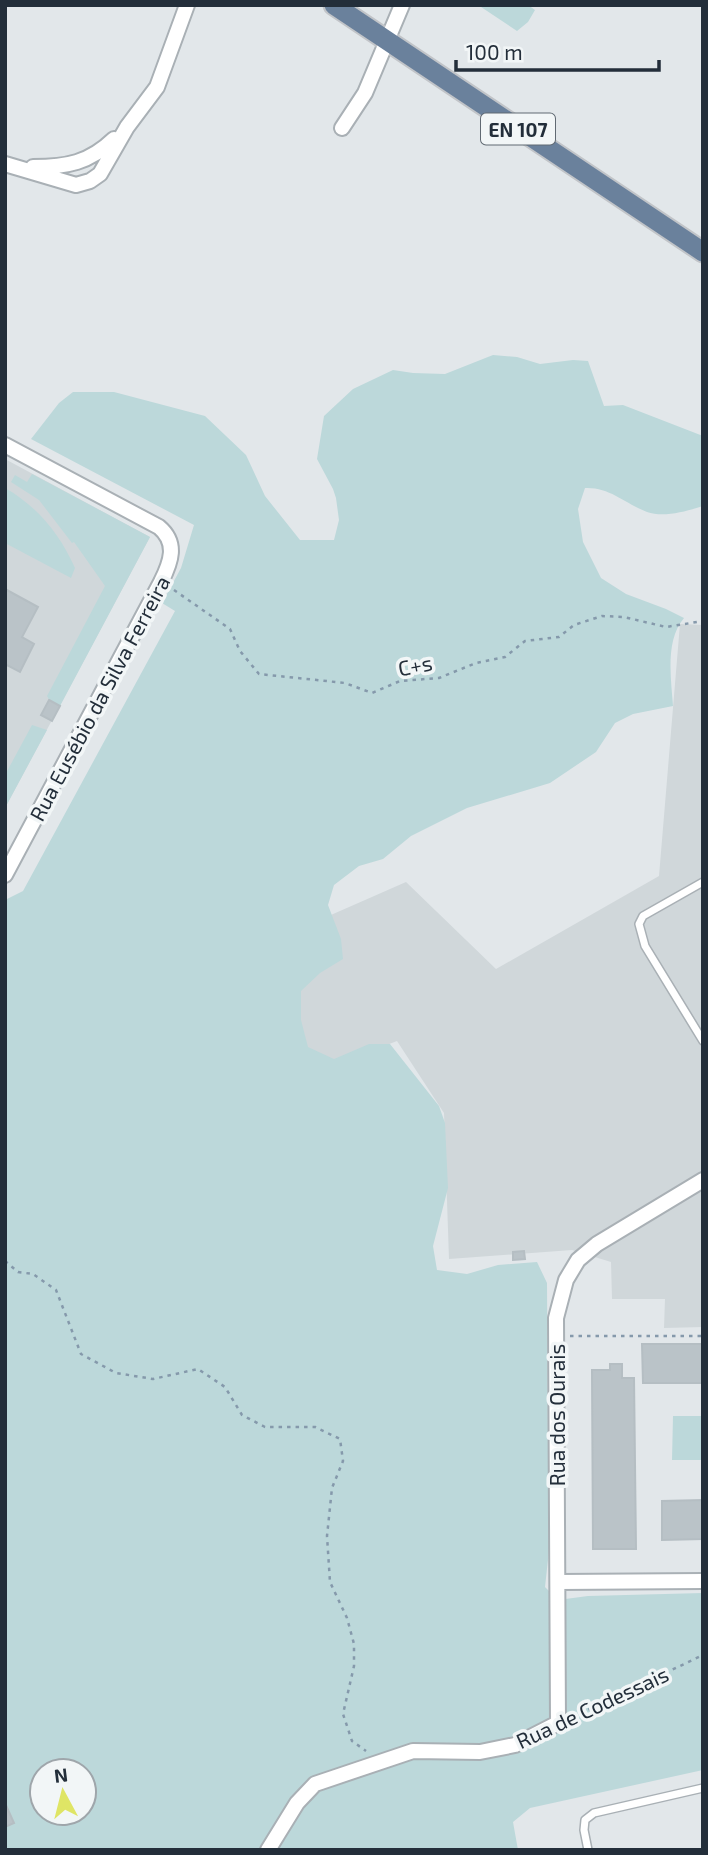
<svg xmlns="http://www.w3.org/2000/svg" width="708" height="1855" font-family="'Exo 2',sans-serif">
  <style>
    .built { fill: #d0d7da }
    .green { fill: #bcd8da; fill-rule: evenodd }
    .building { fill: #bac3c8; stroke: #b5bec3; stroke-width: 2 }
    .lines { fill: none; stroke-linecap: round; stroke-linejoin: round }
    .service-casing { stroke: #a9b0b5; stroke-width: 10 }
    .minor-casing { stroke: #a9b0b5; stroke-width: 18 }
    .primary-casing { stroke: #c1c4c8; stroke-width: 23 }
    .path { stroke: #8599ab; stroke-width: 2.5; stroke-dasharray: 3.5 5; stroke-linecap: butt }
    .service { stroke: #fff; stroke-width: 7 }
    .minor { stroke: #fff; stroke-width: 14 }
    .primary { stroke: #6a819c; stroke-width: 19 }
    .labels { text-anchor: middle; dominant-baseline: central; stroke-width: 7; stroke-linejoin: round; paint-order: stroke }
    .shield { fill: #f2f6f7; stroke: #616a73; stroke-width: 2 }
    .shield-label { font-size: 19px; font-weight: bold; fill: #232e3a }
    .street-label { font-size: 21px; fill: #232e3a; stroke: #f2f6f7 }
  </style>
  <rect width="100%" height="100%" fill="#e2e7ea"/>
  <!-- built -->
  <path class="built" d="M5 459 150 537 5 808Z
    M680 624 703 625V1327L664 1328 665 1299H612L611 1262 572 1250 449 1259 444 1113 397 1041 306 1076 251 950 406 882 496 969 659 876Z"/>
  <!-- green -->
  <path class="green" d="M478 5H528L535 10 528 22 517 31Z
    M493 355 517 357 540 364 573 360 588 361 604 406 623 405 703 436V506C687 511 664 518 647 512 624 503 610 487 585 488L578 509 583 542 601 578 626 594 666 609 684 618C665 640 671 678 673 706L633 714 615 723 596 752 550 783 467 808 411 836 383 859 359 866 334 885 328 905 341 939 343 959 320 973 301 991V1020L308 1047 334 1059 369 1044H390L439 1106 445 1123 448 1188 433 1246 437 1270 467 1274 498 1265 537 1262 547 1283 548 1452 552 1523 545 1587 558 1600 588 1596 703 1593V1770L530 1808 513 1822 518 1850H5V900L23 891 175 611 162 603 181 568 194 525 31 439 59 403 73 392H114L205 416 246 455 265 496 300 540H334L339 520 336 498 333 489 317 459 324 416 353 389 393 370 413 373 445 374ZM42 1771H84V1813H42Z
    M32 474 150 537 60 706 50 701 47 696 105 586 74 542 72 543 39 500 11 482 15 475 27 482Z
    M5 488C37 506 60 534 75 568L71 578 5 543Z
    M32 725 47 730 5 808V775Z
    M673 1416H703V1460H672Z"/>
  <!-- building -->
  <path class="building" d="M5 589 38 607 22 637 34 644 20 672 7 665 5 668Z
    M49 700 60 706 52 721 41 715Z
    M524 1251 525 1259 513 1260V1252Z
    M642 1344H703V1383H643Z
    M610 1364H622V1378H634L636 1549H593L592 1370H610Z
    M703 1500V1539L662 1540V1501Z
    M5 1803 14 1823 5 1827Z"/>
  <g class="lines">
    <defs>
      <path id="service" d="M703 882 643 916 639 924 645 946 703 1041
        M588 1850 584 1830 585 1820 594 1813 703 1788"/>
      <path id="minor" d="M342 128 365 93 402 5
        M5 164 76 185 90 181 100 174 127 127 157 87 187 5
        M33 167C67 167 89 163 114 139
        M5 445 159 527C178 543 171 562 161 582L5 875
        M559 1582 703 1581
        M268 1850 297 1803 315 1784 413 1751 480 1752 515 1745 558 1723 556 1318 566 1280 578 1260 597 1244 703 1180"/>
      <path id="primary" d="M334 5 703 252"/>
    </defs>
    <!-- service casing -->
    <use href="#service" class="service-casing"/>
    <!-- minor casing -->
    <use href="#minor" class="minor-casing"/>
    <!-- primary casing -->
    <use href="#primary" class="primary-casing"/>
    <!-- path -->
    <path class="path" d="M174 590 230 629 240 651 259 674 345 683 372 693 400 681 439 678 476 663 505 657 525 641 559 637 574 625 602 616 624 617 666 627 703 621
      M5 1261 18 1272 33 1274 56 1290 81 1354 116 1373 153 1379 198 1369 225 1387 242 1415 265 1427H315L340 1439 343 1461 332 1488 327 1536 330 1582 347 1618 354 1644V1666L343 1714 352 1741 366 1751
      M570 1336H703
      M573 1717 703 1655"/>
    <!-- service -->
    <use href="#service" class="service"/>
    <!-- minor -->
    <use href="#minor" class="minor"/>
    <!-- primary -->
    <use href="#primary" class="primary"/>
  </g>
  <g class="labels">
    <!-- shield labels -->
    <rect class="shield" x="481" y="113.5" width="74" height="31" rx="5"/>
    <g class="shield-label">
      <text x="518" y="129">EN 107</text>
    </g>
    <!-- street labels -->
    <g class="street-label">
      <text transform="translate(415 665) rotate(-11)">C+s</text>
      <text transform="translate(99 698) rotate(-62)">Rua Eusébio da Silva Ferreira</text>
      <text transform="translate(556 1415) rotate(-90)">Rua dos Ourais</text>
      <text transform="translate(592 1707) rotate(-25)">Rua de Codessais</text>
    </g>
  </g>
  <!-- border -->
  <rect width="708" height="1855" fill="none" stroke="#232e3a" stroke-width="14"/>
  <!-- north arrow -->
  <g transform="translate(63 1792) rotate(353)"><circle r="33" fill="#f2f6f7" stroke="#9fa6ab" stroke-width="2"/>
  <path d="M0-5L12 26L0 18L-12 26Z" fill="#dfe565"/>
  <text y="-10" font-size="19" font-weight="bold" text-anchor="middle" fill="#232e3a">N</text>
  </g>
  <!-- scale -->
  <path d="M456 60v10h203v-10" fill="none" stroke="#232e3a" stroke-width="3.5"/>
  <text x="466" y="60" font-size="21" fill="#232e3a" stroke="#f2f6f7" stroke-width="5" paint-order="stroke">100 m</text>
</svg>
